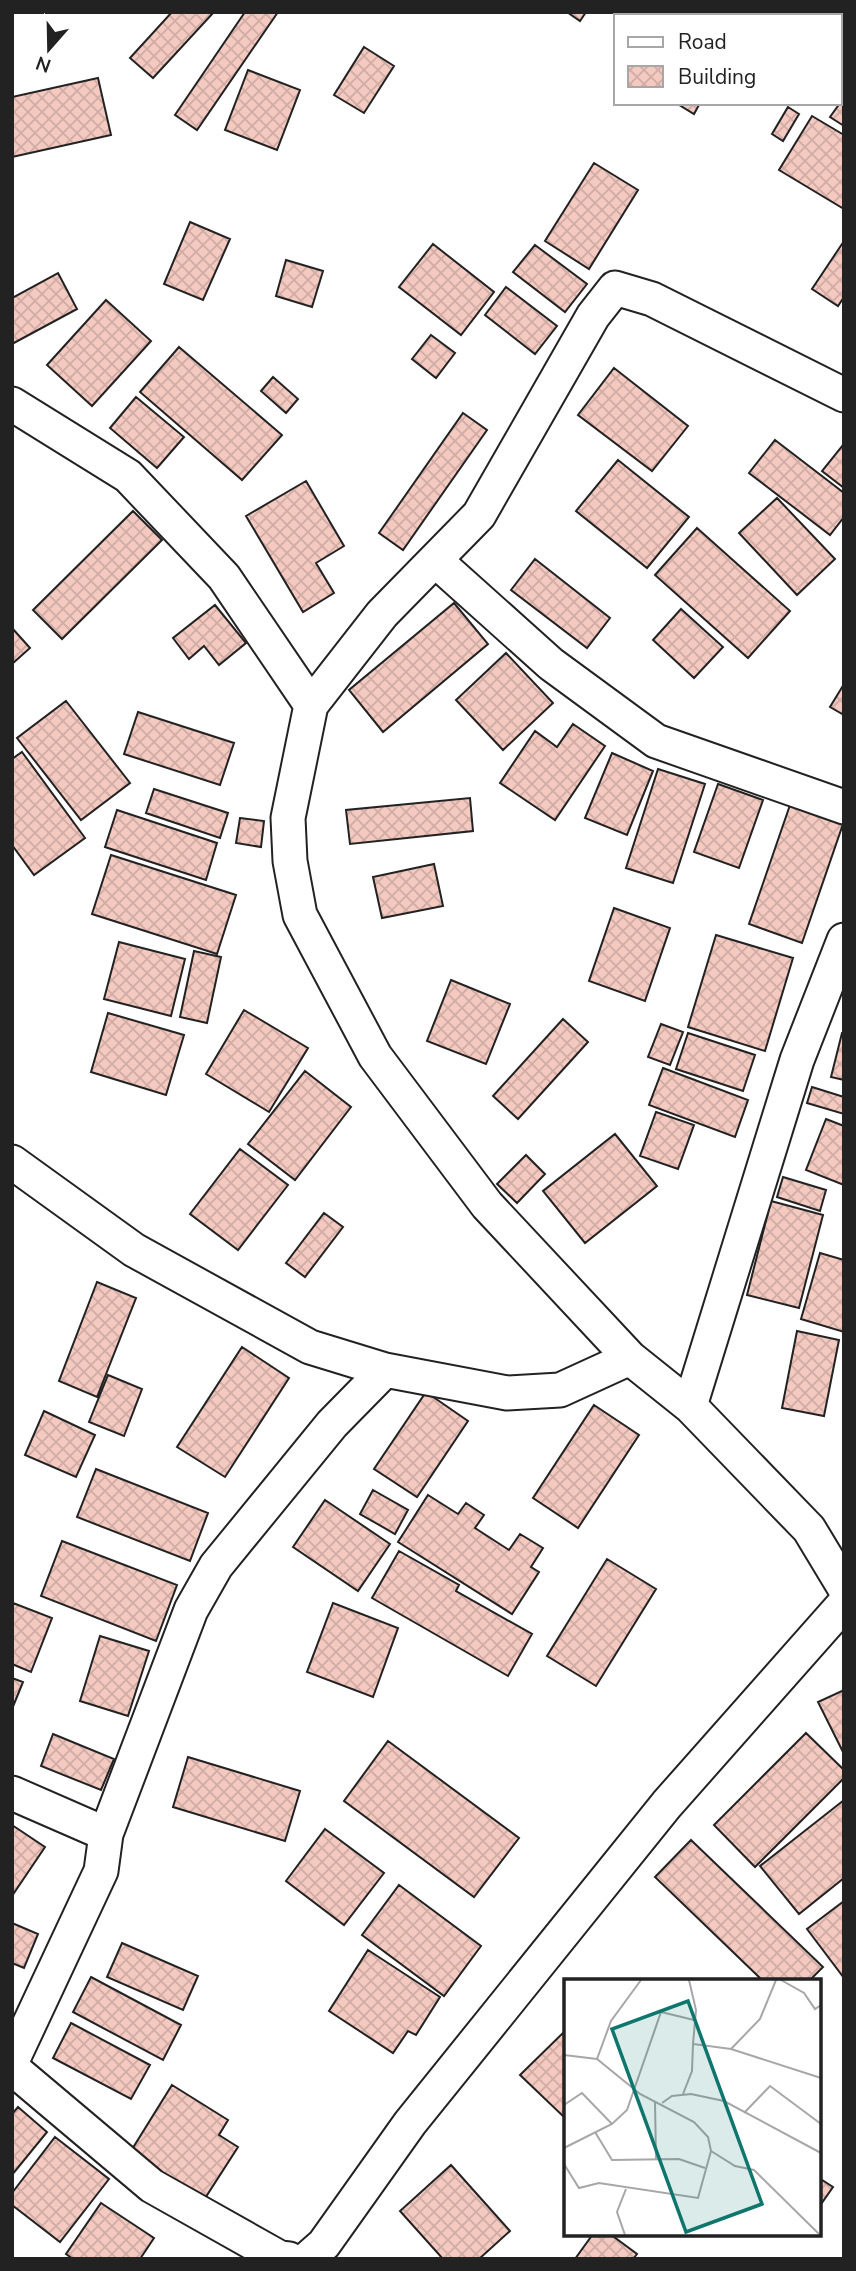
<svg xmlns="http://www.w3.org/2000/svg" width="856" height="2271" font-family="'Nunito Sans',sans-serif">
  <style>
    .building { fill: url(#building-cross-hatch); stroke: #222; stroke-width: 2 }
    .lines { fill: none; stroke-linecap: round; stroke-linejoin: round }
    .street-casing { stroke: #222; stroke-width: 37 }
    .street { stroke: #fff; stroke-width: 33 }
    .inset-road { fill: none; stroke: #a7a7a7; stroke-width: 2 }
    .view { fill: #0f766e; fill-opacity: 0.15; stroke: #0f766e; stroke-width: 3.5 }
    .inset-edge { fill: none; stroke: #222; stroke-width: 3.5 }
  </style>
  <defs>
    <pattern id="building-cross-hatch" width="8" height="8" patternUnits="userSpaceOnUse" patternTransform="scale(1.75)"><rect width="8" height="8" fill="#f3c9c0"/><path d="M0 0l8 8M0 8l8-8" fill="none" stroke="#d0aca5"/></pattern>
  </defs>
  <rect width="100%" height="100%" fill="#fff"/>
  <!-- building -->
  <path class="building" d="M172 12H214L153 78 130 58Z
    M245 12H278L197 130 175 115Z
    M567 12H586L580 21Z
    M693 12H758L755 16H691Z
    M364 47 394 66 364 113 334 95Z
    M248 70 300 90 277 150 225 130Z
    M98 78 111 135 12 157V97Z
    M844 94V126L830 117 840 103Z
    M676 103H700L694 114Z
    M788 107 799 114 783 141 772 134Z
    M812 116 844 135V209L779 170Z
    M594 163 638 190 589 269 545 241Z
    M190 222 230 239 203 300 164 284Z
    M844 241V297L838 306 812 289Z
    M433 244 494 292 461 335 399 287Z
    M535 245 587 284 565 312 513 272Z
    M286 260 323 271 312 307 276 296Z
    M58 273 77 309 12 344V298Z
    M506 287 557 326 535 354 485 315Z
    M106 300 151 341 92 406 47 365Z
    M431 335 455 353 436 378 412 359Z
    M179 347 282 435 242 480 140 392Z
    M614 368 688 426 652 471 578 415Z
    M273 377 298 399 286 413 261 391Z
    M136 397 184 437 157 468 110 428Z
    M463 413 487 430 403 550 379 533Z
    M775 440 844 493V517L830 535 749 473Z
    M843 445H844V488L822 471Z
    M618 460 689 517 647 568 576 511Z
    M306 481 344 546 316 563 334 593 303 612 246 516Z
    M777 498 835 559 797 595 739 533Z
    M133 511 162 540 62 639 33 610Z
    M697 528 790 611 748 658 655 575Z
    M535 559 610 618 587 648 511 590Z
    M454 603 488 644 383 732 349 690Z
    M215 605 246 643 219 665 204 646 189 659 173 638Z
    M681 609 723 647 694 678 653 640Z
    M12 628 30 648 12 664Z
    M506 653 553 703 503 750 456 700Z
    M844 684V715L830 707Z
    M66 701 130 783 81 820 17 738Z
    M138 712 234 743 220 785 124 754Z
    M573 724 605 746 555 820 500 783 535 731 557 747Z
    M22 752 85 838 34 875 12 845V759Z
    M612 753 653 771 627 835 585 818Z
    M658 769 705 784 673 883 626 868Z
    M718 784 763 800 739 868 694 852Z
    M154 789 228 813 220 838 146 813Z
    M470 798 473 831 350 844 346 810Z
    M790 805 843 824 802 943 749 924Z
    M117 810 217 843 206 880 105 847Z
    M240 818 264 821 261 847 236 843Z
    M111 855 236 895 217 954 92 914Z
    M434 864 443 906 382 918 373 877Z
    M614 908 670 928 645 1001 589 981Z
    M716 935 793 958 765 1051 688 1027Z
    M119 942 185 959 171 1016 104 999Z
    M194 951 221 957 207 1023 180 1017Z
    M451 980 510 1004 486 1064 427 1041Z
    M244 1010 308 1048 269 1112 206 1074Z
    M108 1013 184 1035 166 1095 91 1072Z
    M563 1019 588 1042 518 1119 493 1096Z
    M661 1024 683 1032 670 1065 648 1057Z
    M688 1033 755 1055 743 1091 676 1069Z
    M842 1033H844V1080L831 1077Z
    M663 1068 748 1100 735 1137 649 1105Z
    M305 1071 351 1107 295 1180 248 1144Z
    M812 1087 844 1097V1114L807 1103Z
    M656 1112 694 1125 678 1169 640 1156Z
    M826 1119 844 1126V1185L806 1170Z
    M615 1134 657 1186 585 1243 543 1191Z
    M240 1149 288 1185 238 1250 190 1214Z
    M526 1155 545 1174 517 1203 497 1184Z
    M783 1177 826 1190 820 1211 777 1197Z
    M771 1201 823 1215 799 1308 747 1295Z
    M324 1213 343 1227 305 1277 286 1263Z
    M820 1253 844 1260V1332L801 1319Z
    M97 1282 136 1298 97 1397 59 1381Z
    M797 1331 839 1340 824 1416 782 1408Z
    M242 1347 289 1378 225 1477 177 1447Z
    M108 1375 142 1389 124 1436 89 1422Z
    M426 1392 468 1421 417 1497 374 1469Z
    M594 1405 639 1435 578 1528 533 1498Z
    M44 1411 95 1435 76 1477 25 1455Z
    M96 1469 208 1513 190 1561 77 1517Z
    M373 1490 408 1510 395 1534 360 1514Z
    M428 1495 458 1514 466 1503 484 1515 475 1528 509 1550 520 1534 543 1548 531 1567 539 1572 512 1614 398 1542Z
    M325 1500 390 1544 358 1591 293 1547Z
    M62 1541 177 1585 156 1641 41 1596Z
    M399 1551 459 1585 456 1591 532 1634 508 1676 372 1598Z
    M607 1559 656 1589 596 1686 547 1656Z
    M13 1603 52 1618 31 1672 12 1664Z
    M333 1603 398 1628 373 1697 307 1672Z
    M100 1636 149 1651 128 1716 80 1701Z
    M12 1678 23 1682 12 1709Z
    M844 1690V1754L818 1702Z
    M806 1733 844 1770V1778L755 1867 714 1825Z
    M53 1734 114 1759 101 1790 41 1766Z
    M388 1741 519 1838 474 1897 344 1801Z
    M188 1757 300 1791 285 1841 173 1807Z
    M844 1800V1878L799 1914 760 1866Z
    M12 1825 45 1847 12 1896Z
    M325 1829 384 1873 344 1925 286 1881Z
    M691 1840 823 1967 810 1980H762L655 1877Z
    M399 1885 481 1946 444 1996 362 1935Z
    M844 1901V1978L807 1929Z
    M12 1923 38 1934 24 1968 12 1963Z
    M122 1943 198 1976 183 2010 107 1977Z
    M368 1950 440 1997 416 2035 408 2031 393 2053 329 2011Z
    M91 1977 181 2025 163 2060 73 2012Z
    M71 2023 150 2065 131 2099 53 2058Z
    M566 2030V2119L520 2075Z
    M172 2085 228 2120 219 2135 238 2147 200 2206 126 2159Z
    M18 2107 47 2132 12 2175V2114Z
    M55 2137 109 2179 60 2242 12 2205V2193Z
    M451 2165 510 2231 479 2259H443L400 2211Z
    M819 2178 833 2187 819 2207Z
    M101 2203 154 2238 140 2259H73L66 2254Z
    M593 2234H610L637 2254 633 2259H575Z"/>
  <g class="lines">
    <defs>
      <path id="street" d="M12 404 128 476 224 577 311 705 288 818 290 861 300 915 375 1056 487 1205 630 1358 690 1406 809 1529 844 1587
        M435 560 551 664 656 741 844 807
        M311 705 382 614 479 515 593 316 615 288 652 299 844 395
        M12 1162 134 1250 310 1347 385 1370 507 1393 560 1390 630 1358
        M690 1406 797 1060 844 940
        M12 1793 106 1834 101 1871 12 2061
        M106 1834 191 1610 216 1566 332 1424 385 1370
        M12 2068 152 2186 280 2258 289 2259
        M307 2259 324 2244 410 2123 667 1804 844 1604"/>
    </defs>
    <!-- street casing -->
    <use href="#street" class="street-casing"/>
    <!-- street -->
    <use href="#street" class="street"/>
  </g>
  <!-- overview -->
  <g transform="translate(564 1979)">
    <rect width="257" height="257" fill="#fff"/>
    <path class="inset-road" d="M125 1 132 31 129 65 167 70 257 99M217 1 240 14 251 30 257 26M167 70 196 40 212 1M0 76 33 80 76 115 130 143 144 158 147 172 171 187 190 191 256 256M33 80 47 42 77 1M119 115 128 92 129 65M91 122 92 181M98 124 108 117 127 115 160 122 257 174M0 126 18 114 48 145M180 134 206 107 257 145M31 153 48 181 115 180 141 189M0 169 48 145 63 131 97 33 130 41M0 185 15 209 35 204 134 219 147 172M61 256 53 233 62 210"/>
    <path class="view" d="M124 22 198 225 122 253 48 50Z"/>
    <rect width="257" height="257" class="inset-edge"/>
  </g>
  <!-- border -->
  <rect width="856" height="2271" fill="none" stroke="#222222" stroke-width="28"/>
  <!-- legend -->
  <rect x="614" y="14" width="228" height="91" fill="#ffffff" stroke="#a7a7a7" stroke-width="2"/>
  <rect x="628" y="37" width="35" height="10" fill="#ffffff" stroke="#a7a7a7" stroke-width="2"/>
  <text x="678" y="49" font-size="21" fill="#222222">Road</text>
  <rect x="628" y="66" width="35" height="21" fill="url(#building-cross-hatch)" stroke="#a7a7a7" stroke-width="2"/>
  <text x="678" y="84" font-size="21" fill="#222222">Building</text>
  <!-- north arrow -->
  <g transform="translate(49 49) rotate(200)" stroke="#ffffff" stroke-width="5" paint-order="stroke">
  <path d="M0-5L12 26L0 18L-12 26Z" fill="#222222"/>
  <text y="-10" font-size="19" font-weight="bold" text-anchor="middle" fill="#222222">N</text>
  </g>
</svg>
